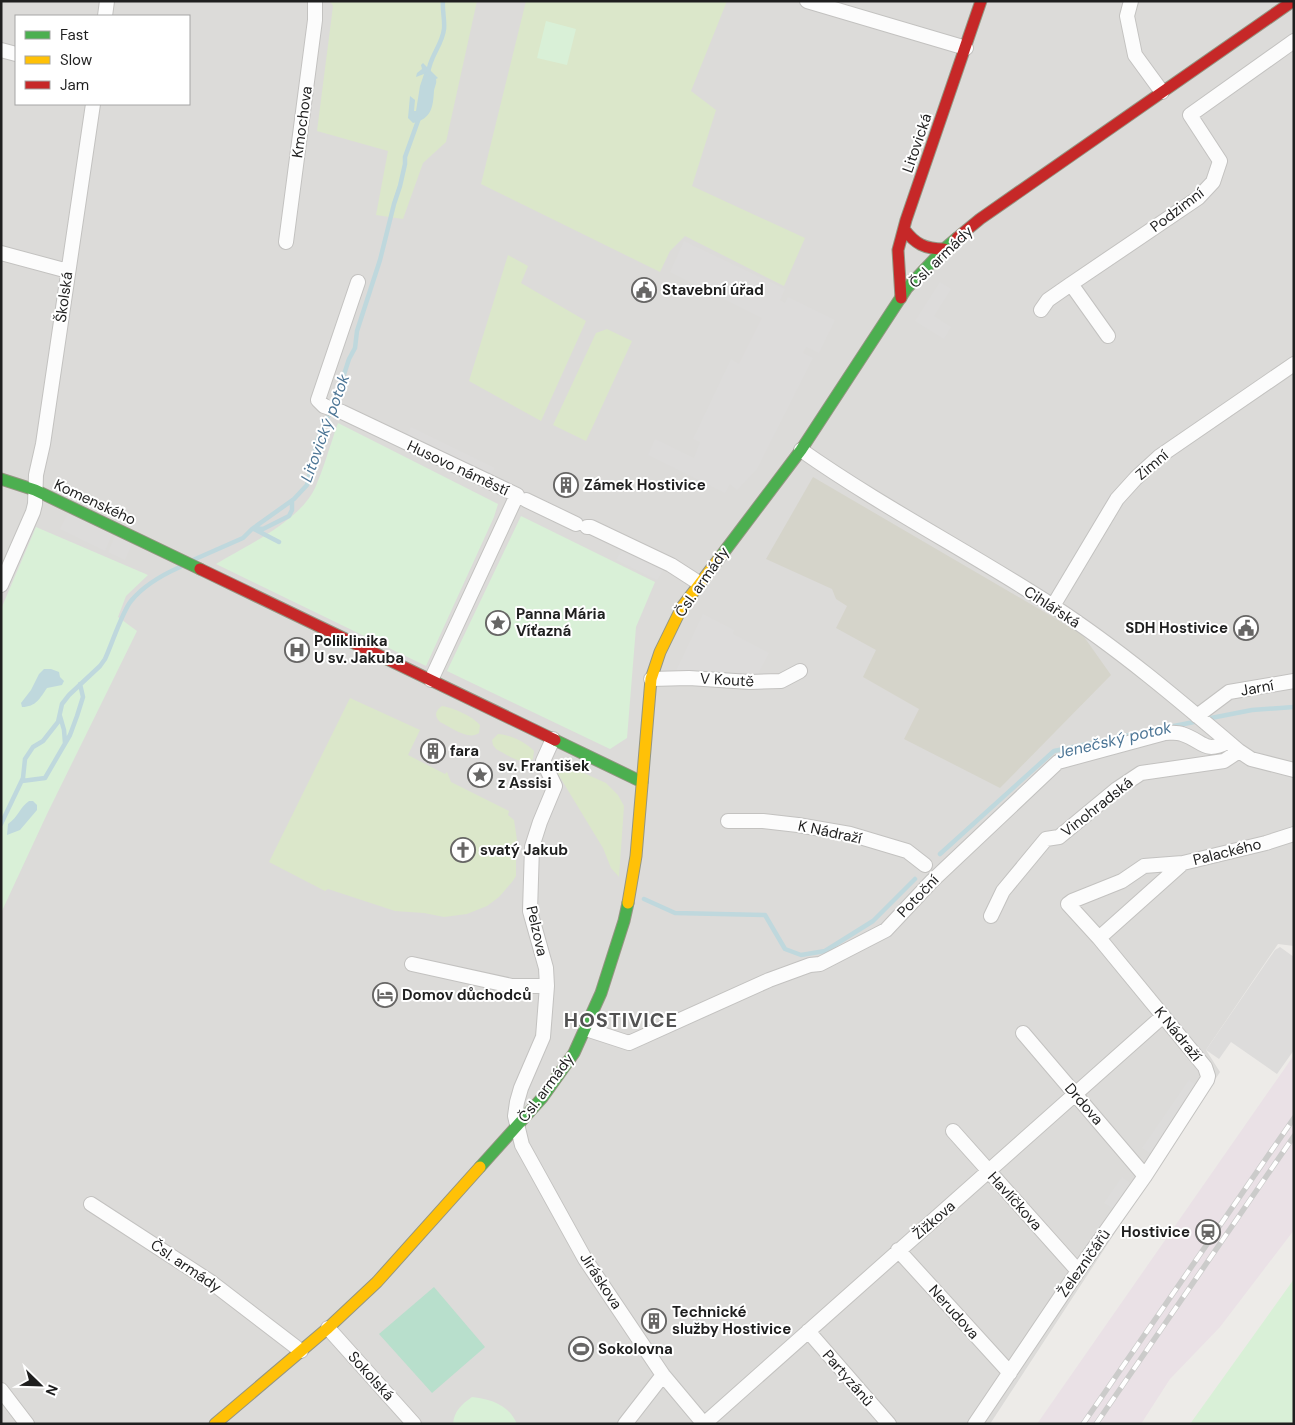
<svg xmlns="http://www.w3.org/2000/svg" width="1295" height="1425" font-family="'DM Sans',sans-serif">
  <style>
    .residential { fill: #dcdbd9; fill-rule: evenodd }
    .industrial { fill: #eae1e6 }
    .construction { fill: #d5d4ca }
    .grass { fill: #dbe7ca }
    .park { fill: #d9f0d7 }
    .pitch { fill: #b8dfcc }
    .parking { fill: #dddcdb }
    .water { fill: #bfd8dd }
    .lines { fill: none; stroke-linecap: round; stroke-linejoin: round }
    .stream { stroke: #bfd8dd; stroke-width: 4.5 }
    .street-casing { stroke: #c3c2c0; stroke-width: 16 }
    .fast-casing { stroke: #949582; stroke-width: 13 }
    .slow-casing { stroke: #949582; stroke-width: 13 }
    .jam-casing { stroke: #949582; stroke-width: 13 }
    .street { stroke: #fcfcfc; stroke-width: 14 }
    .fast { stroke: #4caf50; stroke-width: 11 }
    .slow { stroke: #ffc107; stroke-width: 11 }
    .jam { stroke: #c62828; stroke-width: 11 }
    .rail-casing { stroke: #cbcbca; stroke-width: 5.5 }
    .rail { stroke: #fff; stroke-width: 4; stroke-dasharray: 11; stroke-linecap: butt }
    .labels { text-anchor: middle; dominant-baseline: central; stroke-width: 4; stroke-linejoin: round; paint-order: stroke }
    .street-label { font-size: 15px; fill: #1f1f1f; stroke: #fff }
    .poi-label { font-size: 15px; font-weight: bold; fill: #1f1f1f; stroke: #fff; text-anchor: start }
    .water-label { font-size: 16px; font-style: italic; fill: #4d7696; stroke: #fff }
    .district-label { font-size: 20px; font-weight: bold; letter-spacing: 1px; fill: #525252; stroke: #fff }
  </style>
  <rect width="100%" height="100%" fill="#edebe8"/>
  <!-- residential -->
  <path class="residential" d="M1 1H1294V946L1278 944 1206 1050 1220 1072 990 1424H1ZM16 16H189V104H16Z"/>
  <!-- industrial -->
  <path class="industrial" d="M1294 1055V1230L1220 1327 1170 1379 1141 1424H1037Z"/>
  <!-- construction -->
  <path class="construction" d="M813 477 1082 634 1111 675 1000 788 904 739 919 709 863 677 876 650 836 628 847 606 836 599 832 589 766 559Z"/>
  <!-- grass -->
  <path class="grass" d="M330 1H477L446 142 423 163 403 219 376 215 388 151 317 131 333 6Z
    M526 1H727L691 91 716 110 692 186 805 238 784 286 685 236 670 251 660 272 481 184Z
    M508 255 528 266 521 283 586 321 541 421 469 381Z
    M607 329 632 341 586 441 553 425 596 333Z
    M350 698 420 730 408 755 445 774 447 772 451 782 509 811 508 815 514 820 517 840 516 841V876L512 882 499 897 487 906 467 914 444 917 424 913 395 911 328 889 325 891 269 862Z
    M442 706C454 708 472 716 480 725L479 733C468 741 451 727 440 722 434 716 435 711 442 706Z
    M498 734C509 734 527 743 534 751L533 759C523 767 506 754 496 749L493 745 492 740Z
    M557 761 606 783 618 795 624 806 619 877 611 868 603 848 555 769Z"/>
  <!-- park -->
  <path class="park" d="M546 21 576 29 567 65 537 58Z
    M338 423 498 504 494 517 426 666 216 564C246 546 300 521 315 488 324 468 330 445 338 423Z
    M521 516 655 582 636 627 627 738 610 749 447 671Z
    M36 527 148 575 126 596 118 617 137 631 47 814 1 913V609Z
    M1294 1279V1424H1190Z
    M472 1397C491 1399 509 1405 517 1424H453C454 1411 462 1404 472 1397Z"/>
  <!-- pitch -->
  <path class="pitch" d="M434 1287 485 1347 432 1393 379 1334Z"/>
  <!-- parking -->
  <path class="parking" d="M684 241 785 289 780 300 785 303 788 297 835 320 819 353 806 347 803 353 813 358 757 469 737 490 730 484 725 493 648 455 655 439 694 458 700 442 693 439 731 359 739 364 762 318 670 272Z
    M940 282 951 289 934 316 951 327 944 339 915 321Z
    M411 427 495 468 487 481 403 442Z
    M68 513 112 534 105 551 60 529Z
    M115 536 132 544 125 560 108 552Z
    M622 550 664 569 657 580 616 560Z
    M703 614 734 630 733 634 769 653 758 674 676 671Z
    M1280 947 1294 957V1050L1277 1074 1231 1042 1219 1059 1206 1050 1275 950Z
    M1189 1080 1198 1086 1151 1154 1142 1148Z
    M1122 1177 1131 1183 1113 1209 1104 1203Z"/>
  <!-- water -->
  <path class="water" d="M423 63 438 78 436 79C437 84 435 85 434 91 433 106 432 119 413 123L408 118 410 96 415 100 414 111H416L420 86 424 74 416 77 417 73 422 69 421 65Z
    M44 669H51L59 672 60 677 64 681 62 685 47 688C40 698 36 707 22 707L21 703 31 690 39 674Z
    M29 801H33L37 805V810L20 830 7 835 8 824C19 816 20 807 29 801Z"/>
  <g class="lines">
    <!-- stream -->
    <path class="stream" d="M428 74C429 57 442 46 444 29 445 20 442 10 443 1
      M254 528 263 529 289 516 292 510V501
      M254 529 279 542
      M193 560 243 538 252 529 294 499 307 485 317 441 337 396 349 359 355 348 357 331 380 260 394 204 400 186 405 164V157L419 118
      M60 716 64 730 65 743
      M1206 719 1252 710 1294 707
      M1169 727 1199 721
      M22 781 45 778 70 735 77 716 83 697 80 684
      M1 824 23 778 25 759 33 747 43 741 58 722 62 704 69 695 100 666 105 659C112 644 122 612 131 601 144 585 162 575 180 567
      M940 854 1054 751 1140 733
      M644 899 675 913 765 915 785 949 801 955 825 951 873 921 915 879"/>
    <defs>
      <path id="street" d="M807 1 966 48
        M1131 1 1127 16 1135 55 1162 92
        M105 16 107 1
        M1 50 16 54
        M286 242 315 20V1
        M1 253 68 271
        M358 282 318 400 324 406 342 412 517 495 431 680
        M1041 310 1048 300 1071 284
        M1108 336 1071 284 1198 198 1213 182 1220 161 1190 115 1294 41
        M801 450C882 507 970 552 1053 606 1119 649 1179 700 1239 751L1251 759 1294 770
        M526 500 576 524
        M587 527H591L671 565 699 583
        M1 585 33 512 35 504 36 475 43 444 93 104
        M1053 606 1117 499 1136 478 1160 456 1294 364
        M651 679 689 678 750 682 781 681 800 671
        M1197 716 1229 692 1294 681
        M553 739 543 761 555 786 540 822 532 847 530 911 546 968 547 986 543 1037 521 1088 517 1102 515 1116 522 1145 585 1259 663 1375 704 1424
        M728 821H763L798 825 850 834 907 851 925 865
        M991 916 1003 891 1046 839 1059 837 1117 789 1141 773 1224 761 1239 751
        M1099 938 1183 863 1266 843 1294 834
        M412 964 512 986H547
        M586 1029 629 1043 769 980 810 965 820 964 886 930 932 881 1058 762 1165 733C1171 733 1177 732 1182 734 1204 741 1203 754 1228 742
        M1023 1033 1145 1176
        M953 1131 1078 1271
        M91 1204 211 1282 301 1351
        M898 1250 1010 1373
        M328 1328 414 1424
        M808 1331 889 1424
        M1 1390 27 1424
        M625 1424 663 1375
        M704 1424 1163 1016
        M975 1424 1078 1271 1145 1176 1207 1080 1208 1076 1205 1067 1099 938 1068 904 1072 901 1122 881 1144 866 1183 863"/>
      <path id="fast" d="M1 479 35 490 200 569
        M721 556 801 450 907 288 944 249 957 238
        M555 740 642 782
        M480 1167 542 1098 574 1053 601 993 624 921 628 903"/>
      <path id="slow" d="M628 903 636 856 651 679 660 652 682 607 721 556
        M215 1424 328 1328 377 1282 480 1167"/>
      <path id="jam" d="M904 229C915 244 925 249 944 249
        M957 238 980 219 1293 1
        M901 298 898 250 906 220 981 1
        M200 569 555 740"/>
    </defs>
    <!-- street casing -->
    <use href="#street" class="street-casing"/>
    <!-- fast casing -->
    <use href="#fast" class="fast-casing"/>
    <!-- slow casing -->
    <use href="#slow" class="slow-casing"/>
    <!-- jam casing -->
    <use href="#jam" class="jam-casing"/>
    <!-- street -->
    <use href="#street" class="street"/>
    <!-- fast -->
    <use href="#fast" class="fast"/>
    <!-- slow -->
    <use href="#slow" class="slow"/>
    <!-- jam -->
    <use href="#jam" class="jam"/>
    <defs>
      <path id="rail" d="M1083 1424 1294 1118
        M1096 1424 1294 1136"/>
    </defs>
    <!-- rail casing -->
    <use href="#rail" class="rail-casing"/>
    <!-- rail -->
    <use href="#rail" class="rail"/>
  </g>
  <!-- icons -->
  <defs>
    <symbol id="civic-ring" viewBox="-11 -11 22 22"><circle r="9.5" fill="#fff" stroke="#676665" stroke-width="1.5"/><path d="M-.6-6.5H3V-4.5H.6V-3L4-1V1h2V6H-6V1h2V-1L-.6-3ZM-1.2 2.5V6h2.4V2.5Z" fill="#676665"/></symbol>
    <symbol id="building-ring" viewBox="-11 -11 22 22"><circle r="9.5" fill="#fff" stroke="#676665" stroke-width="1.5"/><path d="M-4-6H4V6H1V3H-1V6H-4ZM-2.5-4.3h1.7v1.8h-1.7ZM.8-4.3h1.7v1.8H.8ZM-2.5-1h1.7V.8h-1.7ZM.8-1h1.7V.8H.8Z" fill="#676665"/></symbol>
    <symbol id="sight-ring" viewBox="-11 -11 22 22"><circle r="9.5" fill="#fff" stroke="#676665" stroke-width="1.5"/><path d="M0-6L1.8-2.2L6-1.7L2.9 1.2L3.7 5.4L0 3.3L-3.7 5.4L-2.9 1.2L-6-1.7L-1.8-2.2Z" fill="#676665"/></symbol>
    <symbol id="hospital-ring" viewBox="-11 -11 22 22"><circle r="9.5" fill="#fff" stroke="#676665" stroke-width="1.5"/><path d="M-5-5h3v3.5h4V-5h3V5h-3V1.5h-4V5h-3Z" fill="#676665"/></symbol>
    <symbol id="church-ring" viewBox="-11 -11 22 22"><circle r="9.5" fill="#fff" stroke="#676665" stroke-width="1.5"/><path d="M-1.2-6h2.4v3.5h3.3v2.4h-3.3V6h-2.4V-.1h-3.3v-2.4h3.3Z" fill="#676665"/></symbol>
    <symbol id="hotel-ring" viewBox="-11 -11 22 22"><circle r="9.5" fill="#fff" stroke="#676665" stroke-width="1.5"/><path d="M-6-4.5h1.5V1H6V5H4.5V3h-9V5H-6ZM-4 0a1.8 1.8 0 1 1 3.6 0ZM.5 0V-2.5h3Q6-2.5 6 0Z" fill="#676665"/></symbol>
    <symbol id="station-ring" viewBox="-11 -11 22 22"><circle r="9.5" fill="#fff" stroke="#676665" stroke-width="1.5"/><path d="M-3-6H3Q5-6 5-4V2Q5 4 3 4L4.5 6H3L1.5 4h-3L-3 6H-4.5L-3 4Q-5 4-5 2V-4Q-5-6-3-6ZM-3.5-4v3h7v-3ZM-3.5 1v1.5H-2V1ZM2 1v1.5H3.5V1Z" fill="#676665"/></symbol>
    <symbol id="stadium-ring" viewBox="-11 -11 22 22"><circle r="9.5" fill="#fff" stroke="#676665" stroke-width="1.5"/><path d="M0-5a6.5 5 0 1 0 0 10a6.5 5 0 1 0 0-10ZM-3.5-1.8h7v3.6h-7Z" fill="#676665"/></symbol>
  </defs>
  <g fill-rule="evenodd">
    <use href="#civic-ring" x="630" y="276" width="28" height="28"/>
    <use href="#building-ring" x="552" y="471" width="28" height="28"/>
    <use href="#sight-ring" x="484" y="609" width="28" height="28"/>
    <use href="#civic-ring" x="1232" y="614" width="28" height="28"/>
    <use href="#hospital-ring" x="283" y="636" width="28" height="28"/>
    <use href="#building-ring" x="419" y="737" width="28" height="28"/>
    <use href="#sight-ring" x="466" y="761" width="28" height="28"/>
    <use href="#church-ring" x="449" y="836" width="28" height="28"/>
    <use href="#hotel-ring" x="371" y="981" width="28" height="28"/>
    <use href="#station-ring" x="1194" y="1218" width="28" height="28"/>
    <use href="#building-ring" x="640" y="1307" width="28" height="28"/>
    <use href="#stadium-ring" x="567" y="1335" width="28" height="28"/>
  </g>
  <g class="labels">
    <!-- street labels -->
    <g class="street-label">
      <text transform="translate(302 122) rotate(-82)">Kmochova</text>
      <text transform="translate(917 143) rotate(-71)">Litovická</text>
      <text transform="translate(1177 210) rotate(-37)">Podzimní</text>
      <text transform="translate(941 257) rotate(-44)">Čsl. armády</text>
      <text transform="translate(64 297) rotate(-82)">Školská</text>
      <text transform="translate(1152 465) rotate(-40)">Zimní</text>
      <text transform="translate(458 468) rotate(25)">Husovo náměstí</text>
      <text transform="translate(95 502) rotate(25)">Komenského</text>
      <text transform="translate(702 582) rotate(-55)">Čsl. armády</text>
      <text transform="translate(1052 607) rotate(33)">Cihlářská</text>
      <text transform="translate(727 680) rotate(3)">V Koutě</text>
      <text transform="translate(1257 688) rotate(-10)">Jarní</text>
      <text transform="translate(1097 807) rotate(-38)">Vinohradská</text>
      <text transform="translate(830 832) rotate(12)">K Nádraží</text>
      <text transform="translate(1227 852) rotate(-14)">Palackého</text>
      <text transform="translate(918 896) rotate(-46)">Potoční</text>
      <text transform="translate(537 931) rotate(77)">Pelzova</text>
      <text transform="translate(1178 1034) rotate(51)">K Nádraží</text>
      <text transform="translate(546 1088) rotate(-53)">Čsl. armády</text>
      <text transform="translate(1084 1104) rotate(49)">Drdova</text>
      <text transform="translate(1015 1201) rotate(48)">Havlíčkova</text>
      <text transform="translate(934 1220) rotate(-41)">Žižkova</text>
      <text transform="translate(1084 1263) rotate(-55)">Železničářů</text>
      <text transform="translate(186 1266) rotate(34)">Čsl. armády</text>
      <text transform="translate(601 1281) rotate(57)">Jiráskova</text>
      <text transform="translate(954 1312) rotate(48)">Nerudova</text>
      <text transform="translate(371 1376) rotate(48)">Sokolská</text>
      <text transform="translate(848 1378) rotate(49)">Partyzánů</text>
    </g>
    <!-- poi labels -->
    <g class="poi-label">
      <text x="662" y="290">Stavební úřad</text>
      <text x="584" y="485">Zámek Hostivice</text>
      <text x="516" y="614">Panna Mária<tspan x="516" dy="17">Víťazná</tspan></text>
      <text x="1228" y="628" text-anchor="end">SDH Hostivice</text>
      <text x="314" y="641">Poliklinika<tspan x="314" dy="17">U sv. Jakuba</tspan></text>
      <text x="450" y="751">fara</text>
      <text x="498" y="766">sv. František<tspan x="498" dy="17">z Assisi</tspan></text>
      <text x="480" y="850">svatý Jakub</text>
      <text x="402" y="995">Domov důchodců</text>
      <text x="1190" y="1232" text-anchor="end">Hostivice</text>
      <text x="672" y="1312">Technické<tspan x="672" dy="17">služby Hostivice</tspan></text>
      <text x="598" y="1349">Sokolovna</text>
    </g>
    <!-- water labels -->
    <g class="water-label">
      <text transform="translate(325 428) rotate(-70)">Litovický potok</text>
      <text transform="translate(1114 740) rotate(-13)">Jenečský potok</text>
    </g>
    <!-- district labels -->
    <g class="district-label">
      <text x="621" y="1020">HOSTIVICE</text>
    </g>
  </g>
  <!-- border -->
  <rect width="1295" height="1425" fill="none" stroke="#1f1f1f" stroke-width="5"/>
  <!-- legend -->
  <rect x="15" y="15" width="175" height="90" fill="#ffffff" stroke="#a5a5a5"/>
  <rect x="25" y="31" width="25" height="8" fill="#4caf50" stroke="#a5a5a5"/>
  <text x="60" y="40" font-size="15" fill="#1f1f1f">Fast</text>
  <rect x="25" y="56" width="25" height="8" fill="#ffc107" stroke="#a5a5a5"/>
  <text x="60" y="65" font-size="15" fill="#1f1f1f">Slow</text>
  <rect x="25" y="81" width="25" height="8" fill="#c62828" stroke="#a5a5a5"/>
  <text x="60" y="90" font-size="15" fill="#1f1f1f">Jam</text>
  <!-- north arrow -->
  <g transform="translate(40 1385) rotate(113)" stroke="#ffffff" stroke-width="4" paint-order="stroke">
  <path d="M0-4L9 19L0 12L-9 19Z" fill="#1f1f1f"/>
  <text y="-8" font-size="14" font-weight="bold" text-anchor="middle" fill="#1f1f1f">N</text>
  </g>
</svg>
